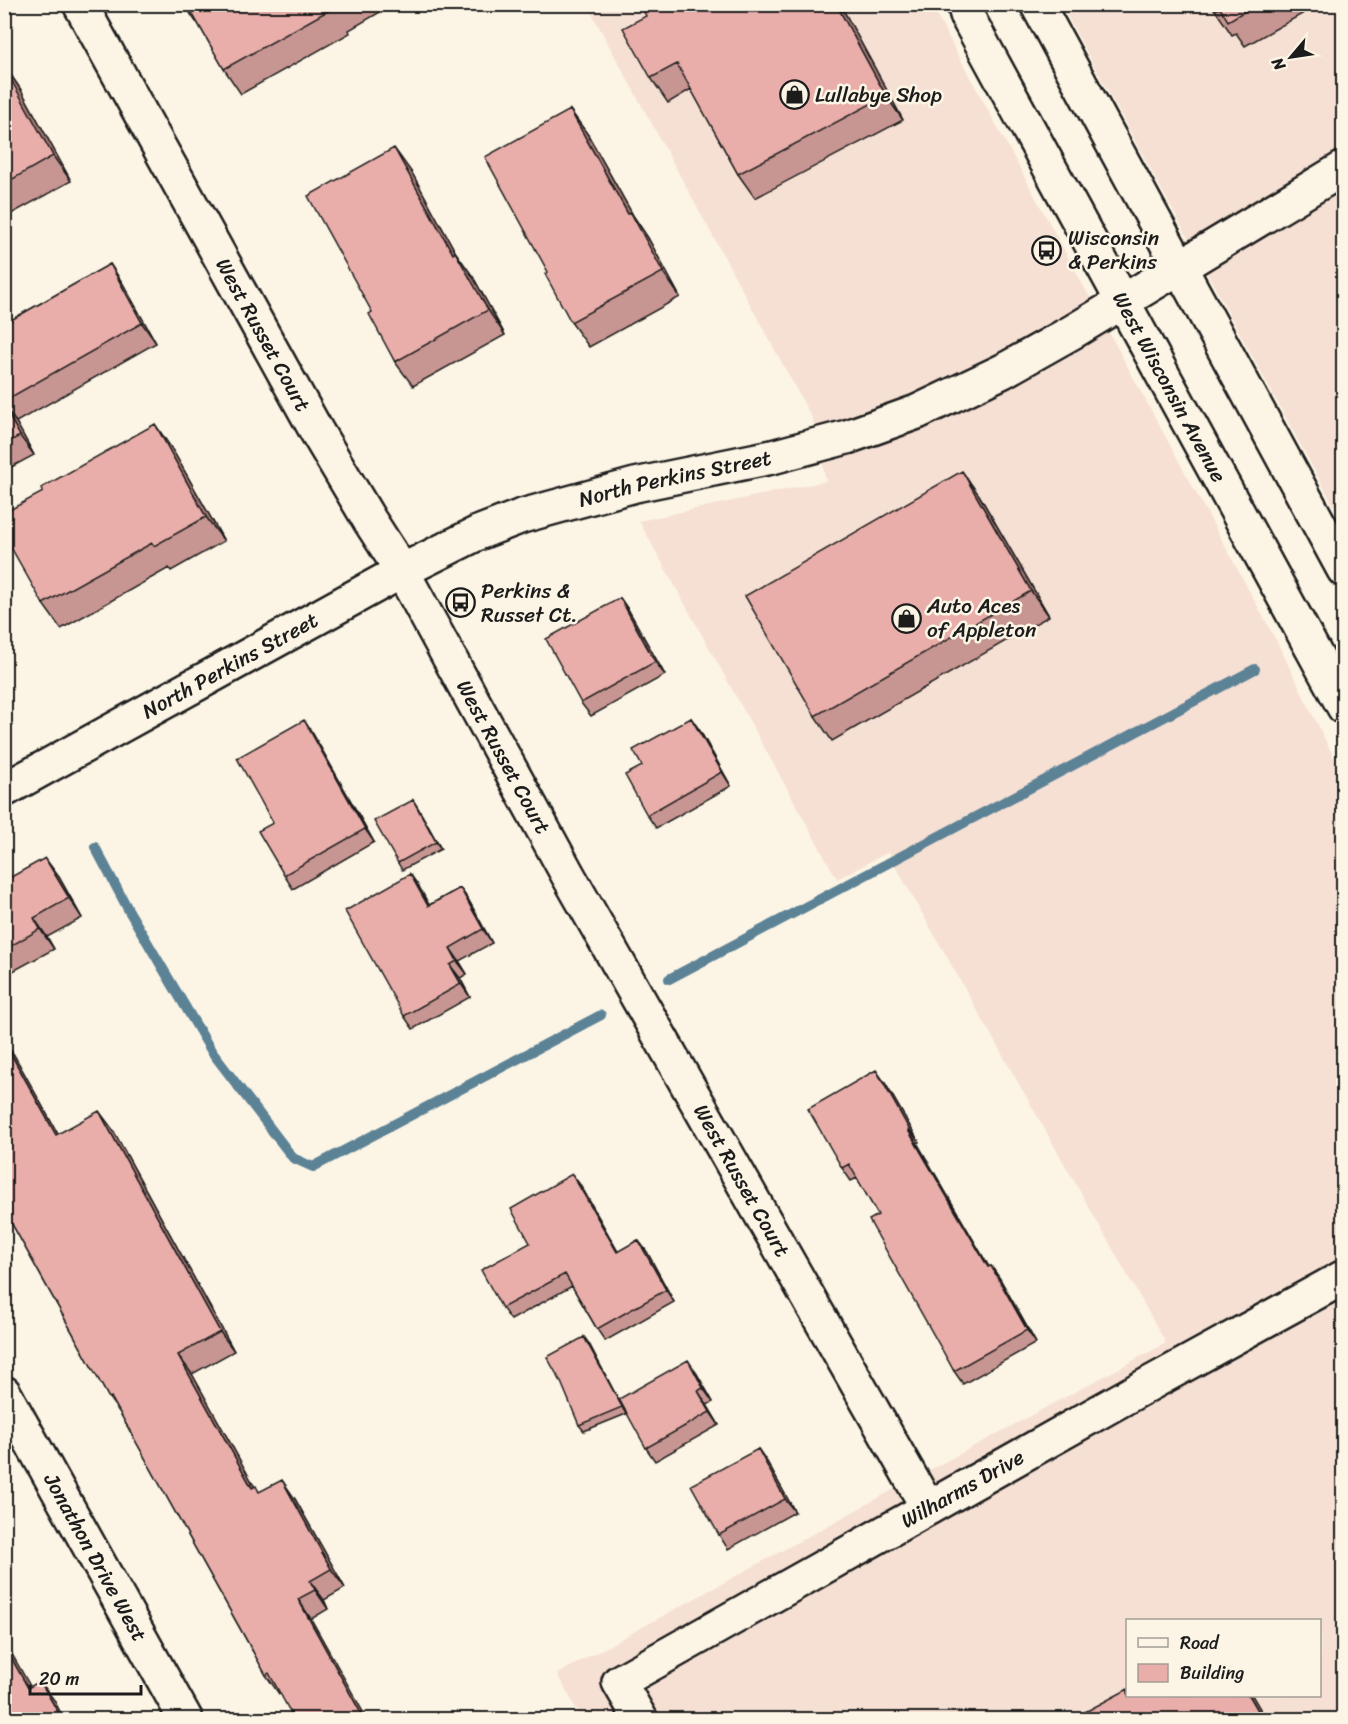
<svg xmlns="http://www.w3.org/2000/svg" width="1348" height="1724" font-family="Sriracha,sans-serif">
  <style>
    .built { fill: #f6e0d3; fill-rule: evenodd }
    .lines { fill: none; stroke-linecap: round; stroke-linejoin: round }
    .stream { stroke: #5c8296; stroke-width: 10 }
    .minor-casing { stroke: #1c1c1c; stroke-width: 38 }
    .tertiary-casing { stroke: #1c1c1c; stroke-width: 38 }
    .secondary-casing { stroke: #1c1c1c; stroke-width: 38 }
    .minor { stroke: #fcf5e5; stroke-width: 33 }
    .tertiary { stroke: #fcf5e5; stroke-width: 33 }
    .secondary { stroke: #fcf5e5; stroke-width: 33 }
    .wall { fill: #c89692; stroke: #1c1c1c; stroke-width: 1.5 }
    .shaded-wall { fill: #a37a77; stroke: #1c1c1c; stroke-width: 1.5 }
    .building { fill: #e9aeaa; stroke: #1c1c1c; stroke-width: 1.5 }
    .labels { text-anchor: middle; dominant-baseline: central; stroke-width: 5; stroke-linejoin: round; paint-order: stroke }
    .poi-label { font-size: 21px; fill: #1c1c1c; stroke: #fcf5e5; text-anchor: start }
    .street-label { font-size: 21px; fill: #1c1c1c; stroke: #fcf5e5 }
  </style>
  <rect width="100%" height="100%" fill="#fcf5e5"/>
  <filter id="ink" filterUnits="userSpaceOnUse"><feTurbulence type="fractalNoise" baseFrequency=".0167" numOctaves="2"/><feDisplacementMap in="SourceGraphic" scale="12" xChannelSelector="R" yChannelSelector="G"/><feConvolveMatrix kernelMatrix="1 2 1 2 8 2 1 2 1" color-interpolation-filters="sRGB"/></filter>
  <g filter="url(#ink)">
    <!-- built -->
    <path class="built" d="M587 5H931L1276 640 1343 776V1719H582L557 1674 911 1480 1166 1343 897 869 889 852 837 879 639 521 826 481 813 420ZM1128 1620H1320V1696H1128Z
      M1061 5H1343V523Z"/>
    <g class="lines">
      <!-- stream -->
      <path class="stream" d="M95 847 129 911 212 1052 293 1158 313 1167 601 1015
        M669 979 1255 669"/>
      <defs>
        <g id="minor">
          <path id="s1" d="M80 4 317 432 370 521 402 571 568 875 928 1508"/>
          <path id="s2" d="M4 1393 186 1720"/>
          <path id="s3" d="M641 1720 619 1682 1131 1394 1344 1277"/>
        </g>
        <g id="tertiary">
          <path id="s4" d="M4 790 402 571 478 533 522 516 635 485 772 457 847 437 917 412 1003 371 1074 331 1344 168"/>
        </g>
        <g id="secondary">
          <path id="s5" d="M964 4 968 18 1344 707"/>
          <path d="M1037 4 1344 570"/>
        </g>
      </defs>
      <!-- minor casing -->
      <use href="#minor" class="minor-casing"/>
      <!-- tertiary casing -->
      <use href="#tertiary" class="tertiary-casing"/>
      <!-- secondary casing -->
      <use href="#secondary" class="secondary-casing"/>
      <!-- minor -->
      <use href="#minor" class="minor"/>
      <!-- tertiary -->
      <use href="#tertiary" class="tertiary"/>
      <!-- secondary -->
      <use href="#secondary" class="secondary"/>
    </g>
    <!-- wall -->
    <path class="wall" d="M184 4H394L349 30 350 33 241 94 224 69 197 22H196Z
      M840 4 903 120 755 198 738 174 691 89 668 103 651 78 646 16Z
      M1211 4H1308L1311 9 1245 46 1236 33 1232 35Z
      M4 65 21 90 71 181 4 218Z
      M570 110 588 135 634 217 648 238 680 297 589 347 571 322 548 272Z
      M412 173 456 253 473 277 505 335 413 386 395 362 372 312Z
      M110 264 123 284 156 343 16 422 34 455 4 471V324Z
      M172 449 224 541 171 571 169 568 61 629 43 604Z
      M979 495 1049 616 832 741 815 716Z
      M620 598 629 611 665 675 591 716 581 703Z
      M691 718 700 731 731 786 656 828 647 815 642 766Z
      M313 734 374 842 293 889 284 875 273 823Z
      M413 800 441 849 402 870 398 863Z
      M410 874 419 887 429 905 460 888 469 901 492 943 459 961 467 974 460 978 470 997 413 1029 404 1016Z
      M59 877 82 918 47 937 54 949 4 976V881Z
      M14 1055 58 1134 113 1130 234 1351 192 1374 254 1487 260 1492 295 1499 345 1588 324 1600 328 1609 311 1619 280 1694H279L266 1675 120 1413 109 1398 13 1226 4 1213Z
      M885 1083 919 1142 917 1143 989 1267 991 1266 1000 1279 1036 1343 963 1384 954 1371 878 1215 857 1178 851 1181 842 1168Z
      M581 1186 618 1252 638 1240 647 1252 674 1302 605 1341 597 1329 572 1286 511 1320 502 1308 530 1243Z
      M584 1337 589 1344 626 1414 584 1431 579 1425Z
      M697 1374 713 1402 707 1405 719 1425 655 1461 646 1448Z
      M758 1449 767 1462 795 1512 728 1549 719 1535Z"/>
    <!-- shaded-wall -->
    <path class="shaded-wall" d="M836 4H840L903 120 886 96Z
      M4 65 21 90 71 181 53 156 4 71Z
      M570 110 588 135 634 217 648 238 680 297 663 272 628 214Z
      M394 148 412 173 456 253 473 277 505 335 488 310 453 254Z
      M110 264 123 284 156 343 142 323Z
      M4 406 16 422 34 455 20 436Z
      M155 424 172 449 224 541 206 517Z
      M962 471 979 495 1049 616 1031 591Z
      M620 598 629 611 665 675 655 662Z
      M691 718 700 731 731 786 722 772Z
      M304 720 313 734 374 842 365 829Z
      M413 800 417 806 441 849 436 842Z
      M45 858 59 877 82 918 69 898Z
      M410 874 419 887 437 919 428 906Z
      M460 888 469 901 492 943 483 929Z
      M34 918 47 937 54 949 40 929Z
      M450 948 459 961 467 974 457 961Z
      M450 965 460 978 470 997 461 984Z
      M4 1041 14 1055 69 1154 56 1135Z
      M876 1070 885 1083 919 1142 909 1129Z
      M99 1111 113 1130 234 1351 220 1332Z
      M908 1130 917 1143 997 1281 988 1267Z
      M572 1174 581 1186 625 1264 617 1252Z
      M638 1240 647 1252 674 1302 666 1290Z
      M991 1266 1000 1279 1036 1343 1027 1330Z
      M584 1337 589 1344 626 1414 622 1407Z
      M178 1355 192 1374 266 1507 252 1488Z
      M688 1360 697 1374 713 1402 703 1388Z
      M698 1391 707 1405 719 1425 710 1412Z
      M758 1449 767 1462 795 1512 785 1499Z
      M282 1480 295 1499 345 1588 331 1569Z
      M310 1581 324 1600 328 1609 315 1590Z
      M298 1599 311 1619 367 1719H364Z
      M4 1640 42 1707 28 1688 4 1645Z
      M40 1681 54 1700 64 1719H62Z
      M1249 1695H1252L1266 1719H1263Z"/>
    <!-- building -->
    <path class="building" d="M187 4H333L331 5 333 8 224 69Z
      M640 4H836L886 96 738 174 677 64 651 78 623 28 646 16Z
      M1211 4H1257L1228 21 1220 8 1215 10Z
      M4 67 53 156 4 184Z
      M570 110 628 214 631 213 663 272 571 322 545 274 548 272 485 157Z
      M394 148 453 254 455 252 488 310 395 362 369 314 372 312 308 196Z
      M110 264 142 323 4 401V324Z
      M4 407 20 436 4 444Z
      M155 424 206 517 154 546 152 543 43 604 4 535V513L43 492 41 488Z
      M962 471 1031 591 815 716 745 596Z
      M620 598 655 662 581 703 546 639Z
      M691 718 722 772 647 815 625 775 642 766 633 750Z
      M304 720 365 829 284 875 258 831 273 823 237 758Z
      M413 800 436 842 398 863 374 821Z
      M45 858 69 898 34 918 40 929 4 950V881Z
      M410 874 428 906 460 888 483 929 450 948 457 961 450 965 461 984 404 1016 345 911Z
      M4 1042 56 1135 99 1111 220 1332 178 1355 252 1488 256 1486 259 1492 282 1480 331 1569 310 1581 315 1590 298 1599 364 1719H294L269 1673 266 1675 111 1397 109 1398 7 1215 6 1216 4 1213Z
      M876 1070 909 1129 908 1130 988 1267 991 1266 1027 1330 954 1371 869 1220 878 1215 849 1164 842 1168 808 1109Z
      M572 1174 617 1252 638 1240 666 1290 597 1329 565 1274 502 1308 481 1270 530 1243 511 1209Z
      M584 1337 622 1407 579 1425 561 1382 547 1357Z
      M688 1360 703 1388 698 1391 710 1412 646 1448 619 1399Z
      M758 1449 785 1499 719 1535 691 1485Z
      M4 1645 28 1688 40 1681 62 1719H4Z
      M1128 1689V1695H1249L1263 1719H1072Z"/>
  </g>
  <!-- icons -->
  <defs>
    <symbol id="shop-ring" viewBox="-11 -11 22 22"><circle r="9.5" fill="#fcf5e5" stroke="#1c1c1c" stroke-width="1.5"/><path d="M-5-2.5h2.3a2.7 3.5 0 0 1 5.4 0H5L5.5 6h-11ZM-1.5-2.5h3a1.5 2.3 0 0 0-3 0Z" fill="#1c1c1c"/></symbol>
    <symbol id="bus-ring" viewBox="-11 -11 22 22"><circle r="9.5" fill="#fcf5e5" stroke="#1c1c1c" stroke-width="1.5"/><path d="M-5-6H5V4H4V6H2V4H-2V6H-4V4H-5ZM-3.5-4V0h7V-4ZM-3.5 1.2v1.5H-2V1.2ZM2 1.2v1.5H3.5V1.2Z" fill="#1c1c1c"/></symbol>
  </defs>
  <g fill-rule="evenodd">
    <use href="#shop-ring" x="778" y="78" width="33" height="33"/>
    <use href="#bus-ring" x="1030" y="234" width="33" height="33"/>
    <use href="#bus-ring" x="444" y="586" width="33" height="33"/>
    <use href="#shop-ring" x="890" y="602" width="33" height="33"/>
  </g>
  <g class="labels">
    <!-- poi labels -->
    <g class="poi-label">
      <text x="815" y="95">Lullabye Shop</text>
      <text x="1068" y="238">Wisconsin<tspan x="1068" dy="24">&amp; Perkins</tspan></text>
      <text x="481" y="591">Perkins &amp;<tspan x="481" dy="24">Russet Ct.</tspan></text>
      <text x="927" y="606">Auto Aces<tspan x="927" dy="24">of Appleton</tspan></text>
    </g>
    <!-- street labels -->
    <g class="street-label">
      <text stroke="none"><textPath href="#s1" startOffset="378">West Russet Court</textPath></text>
      <text stroke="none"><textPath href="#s5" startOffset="435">West Wisconsin Avenue</textPath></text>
      <text stroke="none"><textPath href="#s4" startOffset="744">North Perkins Street</textPath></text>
      <text stroke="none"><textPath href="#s4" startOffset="258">North Perkins Street</textPath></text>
      <text stroke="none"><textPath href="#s1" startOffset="864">West Russet Court</textPath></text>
      <text stroke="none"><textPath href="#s1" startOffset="1350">West Russet Court</textPath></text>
      <text stroke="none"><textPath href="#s3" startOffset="438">Wilharms Drive</textPath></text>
      <text stroke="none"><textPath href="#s2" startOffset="188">Jonathon Drive West</textPath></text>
    </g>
  </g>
  <!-- margin -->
  <rect width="1348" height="1724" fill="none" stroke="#fcf5e5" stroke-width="24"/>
  <rect x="12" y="12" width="1324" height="1700" fill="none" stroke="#1c1c1c" stroke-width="2" filter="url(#ink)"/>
  <!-- legend -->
  <rect x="1126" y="1619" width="195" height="78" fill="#fcf5e5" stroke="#a29e95" stroke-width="1.5"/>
  <rect x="1138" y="1638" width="30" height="9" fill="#fcf5e5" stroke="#a29e95" stroke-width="1.5"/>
  <text x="1180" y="1649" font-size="18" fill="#1c1c1c">Road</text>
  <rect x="1138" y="1664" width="30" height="18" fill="#e9aeaa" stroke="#a29e95" stroke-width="1.5"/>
  <text x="1180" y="1679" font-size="18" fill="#1c1c1c">Building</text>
  <!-- north arrow -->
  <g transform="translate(1291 57) rotate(241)" stroke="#fcf5e5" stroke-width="4.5" paint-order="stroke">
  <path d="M0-4.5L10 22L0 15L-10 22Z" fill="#1c1c1c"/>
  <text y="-9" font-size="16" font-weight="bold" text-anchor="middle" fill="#1c1c1c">N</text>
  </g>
  <!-- scale -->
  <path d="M30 1685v9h111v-9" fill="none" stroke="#1c1c1c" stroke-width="3"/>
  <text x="39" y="1685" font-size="18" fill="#1c1c1c" stroke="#fcf5e5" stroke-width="4.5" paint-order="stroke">20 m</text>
</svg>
